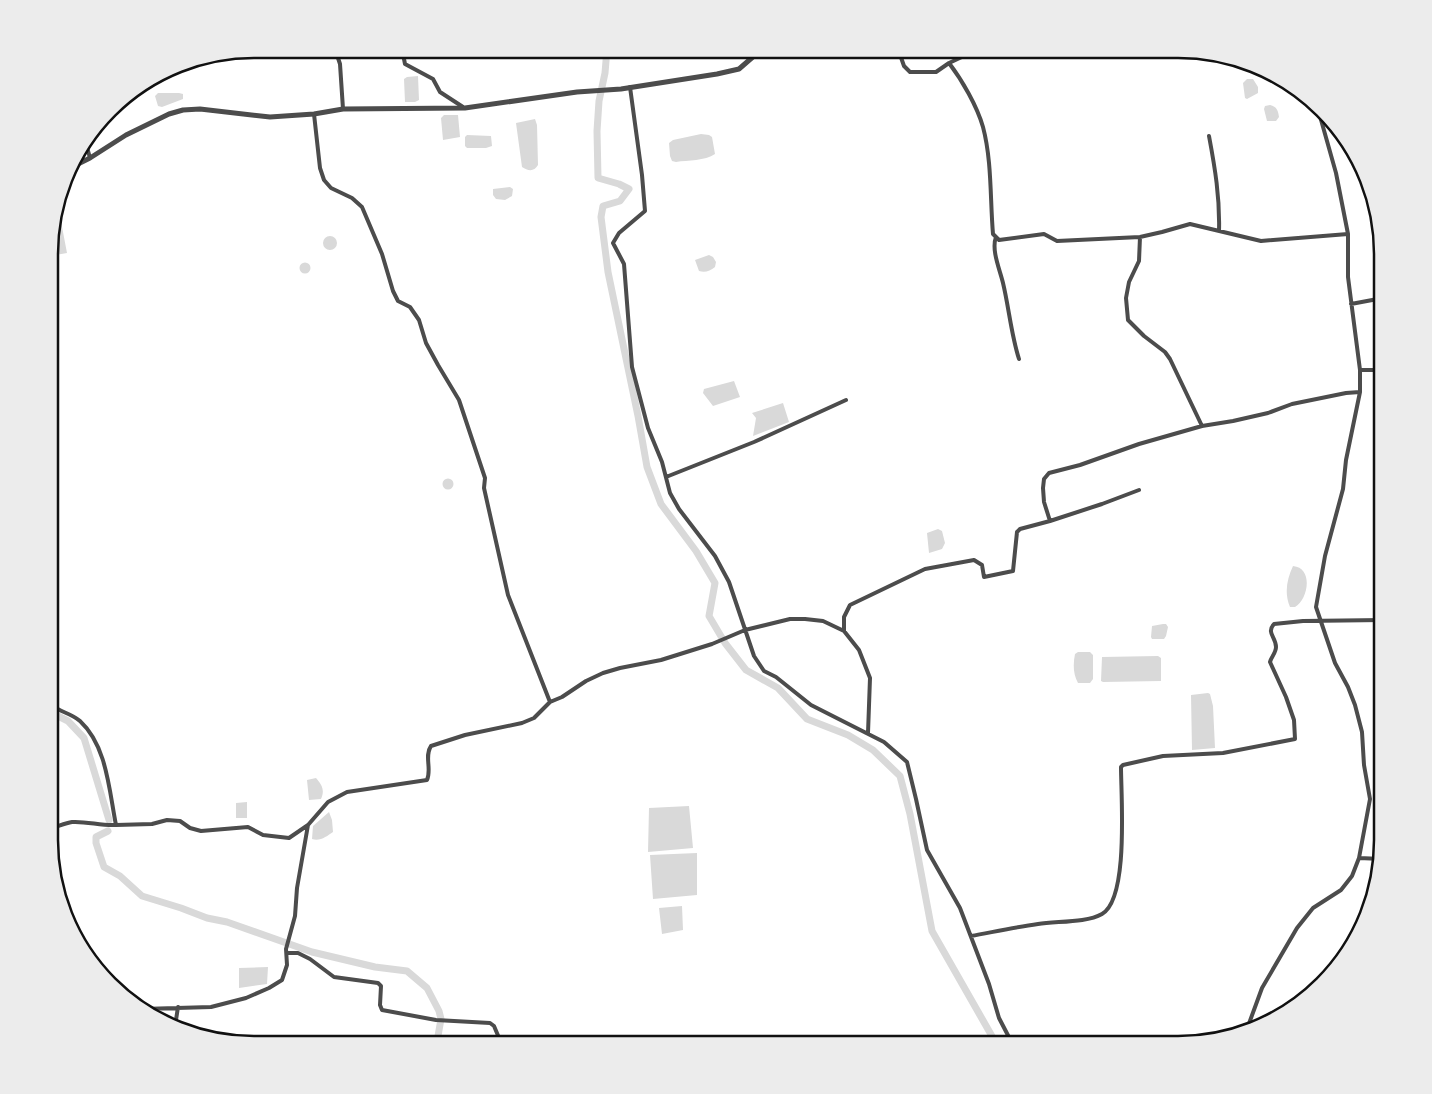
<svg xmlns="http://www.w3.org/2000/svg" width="1432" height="1094" font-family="'Noto Sans',sans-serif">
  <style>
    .water { fill: #d9d9d9 }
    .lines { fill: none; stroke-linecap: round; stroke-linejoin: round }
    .canal { stroke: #d9d9d9; stroke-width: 7 }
    .minor { stroke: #4c4c4c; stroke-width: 4 }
    .tertiary { stroke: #4c4c4c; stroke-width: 5 }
    .rim { fill: none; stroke: #111; stroke-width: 2.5 }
  </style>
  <rect width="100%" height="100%" fill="#fff"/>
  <!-- water -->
  <path class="water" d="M418 76 419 100 415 102H405L404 79 407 77Z
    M1247 79H1253L1258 87V93L1247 99 1245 98 1243 83Z
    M158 93H179L183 94V99L162 107 158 106 155 96Z
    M1270 105C1277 107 1278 110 1279 117L1276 121H1267L1264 109 1265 106Z
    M444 115H458L460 137 443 140 441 118Z
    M535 119 537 125 538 165C534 172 528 171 522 167L516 123Z
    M701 134 709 135 712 137 715 154C705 161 688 160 676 162L672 161 670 156 669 143 673 140Z
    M467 135 491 136 492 146 486 148H467L465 146V137Z
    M510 187 513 189 512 196 505 200 496 199 493 195V189Z
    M56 211H59L67 253 50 256 51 226Z
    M323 243a7 7 0 1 1 14 0a7 7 0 1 1-14 0Z
    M709 255 713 257 716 262 715 267C710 271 705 273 699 271L695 260Z
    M299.5 268a5.5 5.5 0 1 1 11 0a5.5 5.5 0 1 1-11 0Z
    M734 381 740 397 713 406 703 393 704 389Z
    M783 403 789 422 753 436 756 418 752 413Z
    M442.5 484a5.5 5.5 0 1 1 11 0a5.5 5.5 0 1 1-11 0Z
    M938 529 942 531 945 543 942 549 929 553 927 533Z
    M1293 566C1314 568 1308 600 1295 607H1290C1284 593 1287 579 1293 566Z
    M1163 624H1166L1168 627 1166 636 1164 639H1152L1151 637 1152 626Z
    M1078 652H1090L1093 655V679L1090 683H1078C1073 674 1073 664 1075 654Z
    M1158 656 1161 658V681L1103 682 1101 681 1102 657Z
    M1208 693 1210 694 1213 706 1215 748 1192 750 1191 695Z
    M316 778C322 785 325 790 321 799L309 800 307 780Z
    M247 802V818H236V803Z
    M689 806 693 848 648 852 649 808Z
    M329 812 332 820 333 832C327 836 320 842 312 839L313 826Z
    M697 853V895L653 899 650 855Z
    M682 906 683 930 662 934 659 908Z
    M268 967 267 984 239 988V968Z"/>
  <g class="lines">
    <!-- canal -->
    <path class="canal" d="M607 49 605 73 599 101 597 131 598 178 619 184 629 189 620 201 603 206 601 217 608 272 638 416 647 467 661 504 696 551 715 583 709 616 725 643 746 670 778 688 807 719 848 735 873 750 900 776 910 814 932 931 997 1045
      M50 712 68 721 84 738 109 820
      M108 831 96 837V843L104 867 120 876 142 896 181 908 207 918 227 922 312 952 375 967 407 971 427 988 439 1011 441 1019 438 1036 434 1045"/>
    <!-- minor -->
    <path class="minor" d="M335 49 340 64 343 109
      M402 49 405 64 433 79 440 92 463 107
      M898 49 904 66 910 72H936L949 63C962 80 977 106 983 127 992 161 990 199 993 234L999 240 1044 234 1057 241 1140 237 1162 232 1190 224 1261 241 1348 234
      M949 63 979 49
      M630 87 642 175 645 211 619 233 613 243 624 264 632 367 648 428 662 462 670 493 679 509 715 556 729 582 754 656 764 671 776 677 811 705 884 742 907 762 916 799 927 850 960 908 989 984 999 1018 1013 1045
      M314 114 320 168 324 180 331 188 352 198 362 207 382 254 393 291 398 301 410 307 419 320 426 343 438 365 459 400 485 478 484 488 508 595 550 702
      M1209 136C1215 168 1220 198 1219 231
      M85 140 90 158
      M996 237C991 250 1000 270 1003 283 1009 308 1011 334 1019 359
      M1140 237 1139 261 1129 282 1126 298 1128 320 1144 336 1165 352 1170 359 1202 426
      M1351 304 1383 298
      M1360 370H1383
      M666 477 754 442 846 400
      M1050 521 1102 504 1139 490
      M844 631V617L850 605 925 569 974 560 982 565 984 577 1013 571 1017 532 1020 529 1050 521 1044 502 1043 488 1044 479 1049 473 1080 465 1139 444 1202 426 1233 421 1268 413 1292 404 1346 393 1360 392
      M50 704C59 712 71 713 80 721 107 746 109 790 116 825L152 824 167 820 180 821 190 828 201 831 248 827 263 835 289 838 308 825
      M49 829C57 827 65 823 72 822 87 821 101 826 116 825
      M1359 858 1382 859
      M52 866C58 852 57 843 53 828
      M971 936C993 932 1016 927 1038 924 1057 921 1086 923 1102 914 1129 899 1121 797 1121 767L1123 765 1163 756 1223 753 1295 739 1294 720 1286 697 1270 662C1271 657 1276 653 1276 647 1276 637 1266 633 1274 624L1303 621 1383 620
      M287 953H298L310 959 334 977 378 983 381 986 380 1005 382 1010 436 1020 490 1023 494 1026 502 1045
      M142 1009 211 1007 246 998 269 988 282 980 287 965 286 949 295 916 297 888 308 825 328 802 347 792 427 780C432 769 424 756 431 746L465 735 522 723 534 718 550 702 562 697 586 681 603 673 620 668 661 660 712 644 745 630 790 619H805L823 621 844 631 859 650 870 678 868 733
      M1247 1029 1262 988 1297 928 1313 908 1341 890 1352 876 1359 858 1370 799 1364 765 1362 732 1355 705 1348 687 1335 663 1316 607 1325 556 1343 489 1346 460 1360 392V370L1348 277V234L1336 173 1316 102
      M177 1030 176 1020 178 1007"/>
    <!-- tertiary -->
    <path class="tertiary" d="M70 168 90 158 126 135 169 114 183 110 200 109 270 117 314 114 343 109 465 108 577 92 621 89 717 74 739 69 762 49"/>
  </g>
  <!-- crop -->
  <path d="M0 0H1432V1094H0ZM254 58H1178A196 196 0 0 1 1374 254V840A196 196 0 0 1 1178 1036H254A196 196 0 0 1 58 840V254A196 196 0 0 1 254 58Z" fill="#ececec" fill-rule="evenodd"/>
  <path class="rim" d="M254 58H1178A196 196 0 0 1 1374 254V840A196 196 0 0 1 1178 1036H254A196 196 0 0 1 58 840V254A196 196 0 0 1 254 58Z"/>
</svg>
